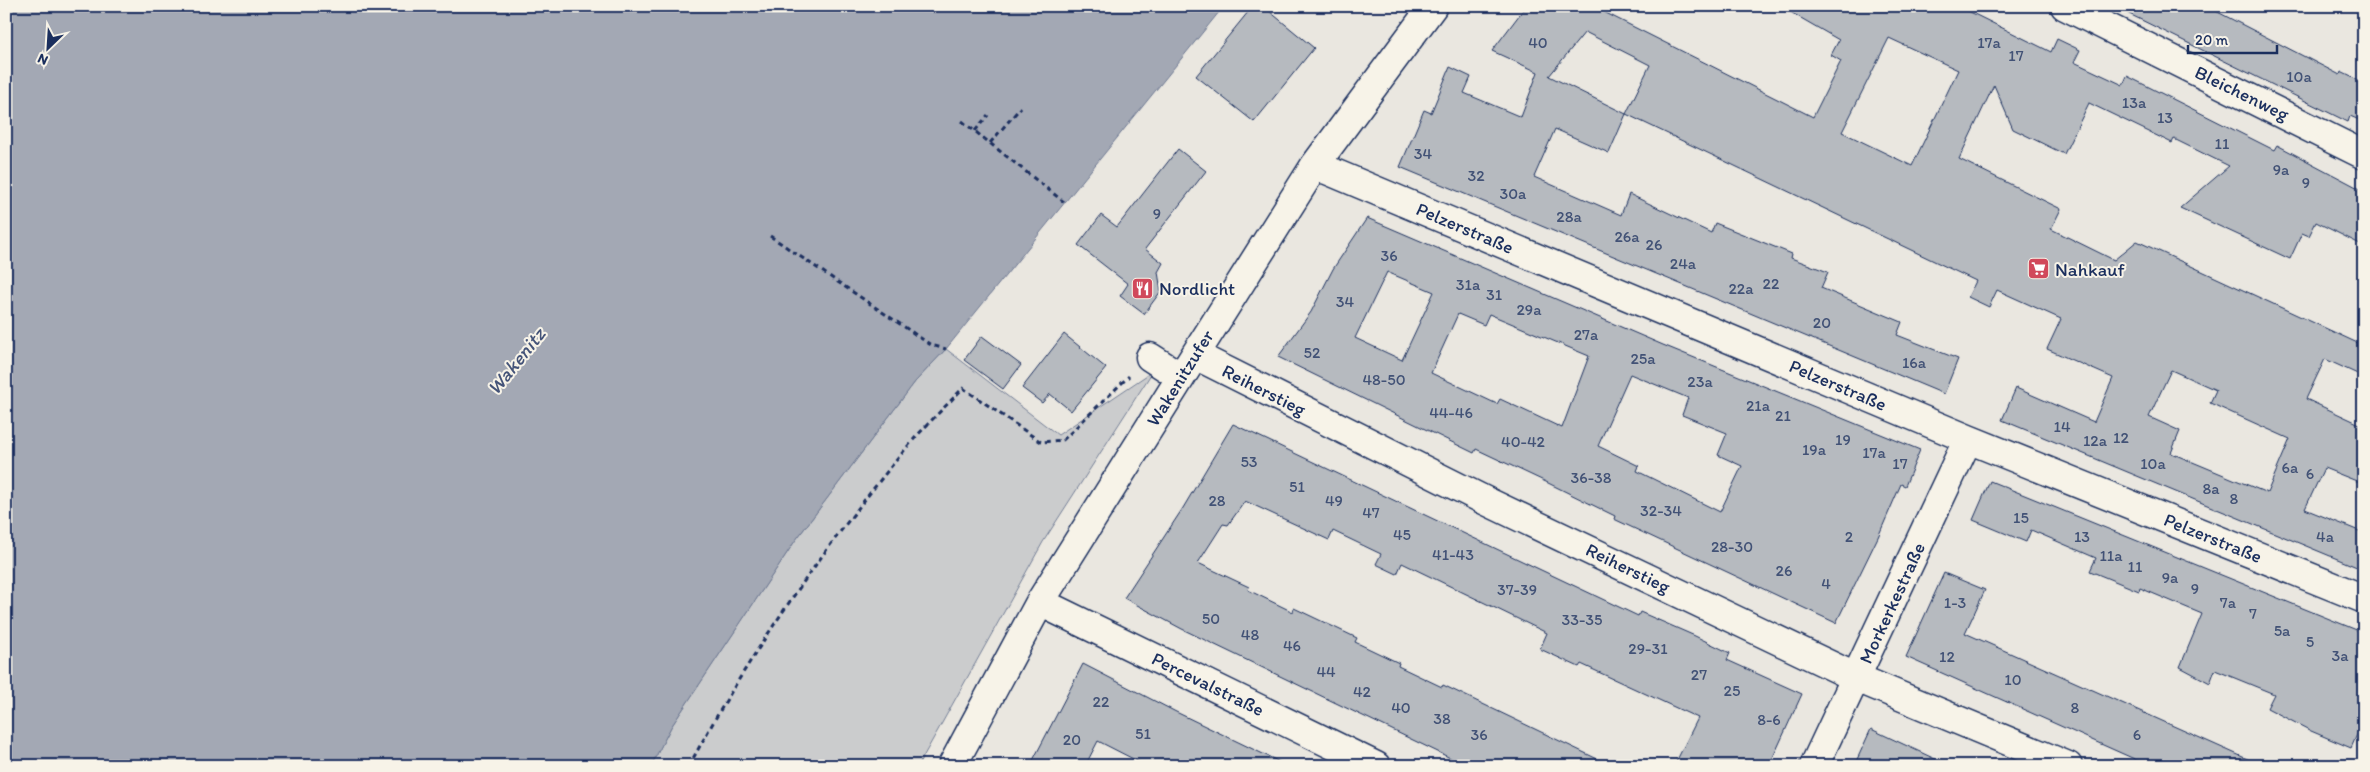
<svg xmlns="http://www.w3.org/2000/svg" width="2370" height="772" font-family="Itim,sans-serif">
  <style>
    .green { fill: #cbcccd; stroke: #737e96 }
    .water { fill: #a3a8b4; stroke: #6d7892 }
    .building { fill: #b6babf; stroke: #1b2f5e; fill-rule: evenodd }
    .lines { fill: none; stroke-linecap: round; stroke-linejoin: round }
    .minor-casing { stroke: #1b2f5e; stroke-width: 31 }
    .path { stroke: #1b2f5e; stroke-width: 3; stroke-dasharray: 5 4; stroke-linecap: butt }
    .minor { stroke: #f7f3e8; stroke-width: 28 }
    .labels { text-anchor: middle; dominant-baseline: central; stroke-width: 4; stroke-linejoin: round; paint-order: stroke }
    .number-label { font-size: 16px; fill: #425276 }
    .street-label { font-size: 19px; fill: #1b2f5e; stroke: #f7f3e8 }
    .poi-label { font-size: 19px; fill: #1b2f5e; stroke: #f7f3e8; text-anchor: start }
    .water-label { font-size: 20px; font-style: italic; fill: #445378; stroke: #f7f3e8 }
  </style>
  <rect width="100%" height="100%" fill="#eae7e0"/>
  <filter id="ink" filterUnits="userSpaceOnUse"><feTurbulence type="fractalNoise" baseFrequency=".02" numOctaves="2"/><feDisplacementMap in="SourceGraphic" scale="10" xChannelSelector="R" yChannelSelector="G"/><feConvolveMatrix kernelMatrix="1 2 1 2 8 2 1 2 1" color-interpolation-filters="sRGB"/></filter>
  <g filter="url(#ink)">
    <!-- green -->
    <path class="green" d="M946 349 1058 435 1153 371 1043 542 918 766H651L671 727 795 541 915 382Z"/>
    <!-- water -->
    <path class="water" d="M6 6H1224L946 349 915 382 795 541 671 727 651 766H6Z"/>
    <!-- building -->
    <path class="building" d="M1253 6H1263L1314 48 1254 122 1196 76Z
      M1526 6H1592L1813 117 1841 61 1831 55 1839 40 1780 6H1958L2051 52 2057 39 2080 50 2074 62 2123 85 2127 76 2274 150 2277 145 2364 191V246L2316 222 2309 236 2302 233 2290 259 2180 208 2229 166 2174 139 2172 143 2089 103 2064 154 2013 129 1994 85 1959 159 2061 209 2051 229 2114 260 2137 241 2364 346V377L2325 359 2306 399 2364 426V484L2324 468 2305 509 2364 533V570L2002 420 2016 388 2094 422 2113 378 2047 349 2061 319 1997 290 1989 307 1968 297 1976 281 1626 114 1609 153 1555 129 1534 177 1621 215 1629 194 1711 233 1715 223 1792 254 1791 258 1828 272 1821 288 1902 322 1897 335 1958 359 1944 394 1400 167 1424 110 1431 113 1450 67 1471 77 1464 93 1521 117 1538 72 1492 51ZM1585 32 1650 65 1626 114 1549 76ZM1889 38 1958 70 1912 166 1842 132ZM2171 370 2216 390 2210 403 2290 439 2267 493 2171 453 2180 431 2149 417Z
      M2113 6H2206L2340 75 2341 72 2364 83V122L2350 116 2348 122Z
      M1178 149 1206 171 1145 249 1163 263 1158 272 1161 291 1144 314 1120 296 1128 284 1078 245 1101 215 1117 227Z
      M1367 218 1663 345 1920 450 1905 486 1901 484 1878 537 1836 623 1614 519 1615 516 1546 482 1476 449 1474 453 1278 357 1311 312 1333 269ZM1387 272 1434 292 1402 360 1355 338ZM1458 314 1484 325 1489 314 1589 356 1562 428 1500 399 1497 404 1431 373ZM1630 374 1688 398 1682 415 1727 433 1718 455 1742 466 1720 512 1637 471 1639 466 1598 446Z
      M1064 334 1106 368 1071 411 1050 394 1042 403 1022 388Z
      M982 336 1021 365 1003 389 964 360Z
      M1233 424 1638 616 1640 612 1695 636 1730 653 1727 660 1802 694 1769 766H1674L1698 718 1581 664 1579 667 1540 649 1547 633 1402 563 1397 574 1376 564 1381 554 1333 531 1329 540 1245 501 1228 525 1223 524 1198 563 1249 587 1248 590 1293 612 1294 608 1357 638 1355 642 1399 663 1398 666 1442 687 1443 685 1612 766H1467L1182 629 1124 598 1183 508Z
      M1990 481 2364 633V719L2351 748 2311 731 2267 708 2274 694 2215 670 2210 683 2180 667 2202 614 2140 588 2139 591 2090 571 2096 558 2031 530 2026 542 1973 520Z
      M1944 573 1985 590 1965 633 2263 766H2150L1906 657Z
      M1083 664 1176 712 1288 766H1147L1098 741 1085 766H1030Z
      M1871 729 1950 766H1854Z"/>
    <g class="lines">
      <defs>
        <path id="minor" d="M2065 6 2364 155
          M1315 165 1968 439 2364 599
          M1195 355 1484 500 1857 678 2068 766
          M1150 357 1181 377
          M1040 602 1376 766
          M952 766 1040 602 1195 355 1315 165 1433 6
          M1814 766 1968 439"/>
      </defs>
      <!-- minor casing -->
      <use href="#minor" class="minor-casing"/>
      <!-- path -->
      <path class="path" d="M962 121 1064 202
        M975 131 988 115
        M990 143 1021 107
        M770 236 931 345 946 349
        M689 766C750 652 826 545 908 446 925 426 945 407 963 388L1041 442 1063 440 1129 376"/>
      <!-- minor -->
      <use href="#minor" class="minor"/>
    </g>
  </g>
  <!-- icons -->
  <defs>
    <symbol id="supermarket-square" viewBox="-11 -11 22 22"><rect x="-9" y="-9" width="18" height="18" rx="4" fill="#d1495b" stroke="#f7f3e8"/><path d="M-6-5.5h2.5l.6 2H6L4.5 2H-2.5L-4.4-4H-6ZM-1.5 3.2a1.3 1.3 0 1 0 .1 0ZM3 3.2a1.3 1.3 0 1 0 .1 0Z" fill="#fff"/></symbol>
    <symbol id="restaurant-square" viewBox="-11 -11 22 22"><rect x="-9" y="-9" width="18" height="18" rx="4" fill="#d1495b" stroke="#f7f3e8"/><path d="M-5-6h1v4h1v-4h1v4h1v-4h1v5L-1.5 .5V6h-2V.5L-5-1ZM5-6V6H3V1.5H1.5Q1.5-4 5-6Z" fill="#fff"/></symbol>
  </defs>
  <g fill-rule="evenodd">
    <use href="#supermarket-square" x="2026" y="256" width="25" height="25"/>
    <use href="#restaurant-square" x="1130" y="276" width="25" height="25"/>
  </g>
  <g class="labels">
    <!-- number labels -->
    <g class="number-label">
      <text x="1538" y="42">40</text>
      <text x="1989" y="42">17a</text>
      <text x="2016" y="55">17</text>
      <text x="2299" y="76">10a</text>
      <text x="2134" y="102">13a</text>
      <text x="2165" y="117">13</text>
      <text x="2222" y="143">11</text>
      <text x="1423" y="153">34</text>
      <text x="2281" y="169">9a</text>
      <text x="1476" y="175">32</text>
      <text x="2306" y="182">9</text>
      <text x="1513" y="193">30a</text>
      <text x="1157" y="213">9</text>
      <text x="1569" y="216">28a</text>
      <text x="1627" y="236">26a</text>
      <text x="1654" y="244">26</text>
      <text x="1389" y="255">36</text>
      <text x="1683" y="263">24a</text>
      <text x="1771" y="283">22</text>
      <text x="1468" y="284">31a</text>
      <text x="1741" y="288">22a</text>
      <text x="1494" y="294">31</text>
      <text x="1345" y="301">34</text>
      <text x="1529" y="309">29a</text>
      <text x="1822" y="322">20</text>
      <text x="1586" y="334">27a</text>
      <text x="1312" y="352">52</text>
      <text x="1643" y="358">25a</text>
      <text x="1914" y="362">16a</text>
      <text x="1384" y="379">48-50</text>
      <text x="1700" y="381">23a</text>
      <text x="1758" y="405">21a</text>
      <text x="1451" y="412">44-46</text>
      <text x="1783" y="415">21</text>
      <text x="2062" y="426">14</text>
      <text x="2121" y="437">12</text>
      <text x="1843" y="439">19</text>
      <text x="2095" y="440">12a</text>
      <text x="1523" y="441">40-42</text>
      <text x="1814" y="449">19a</text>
      <text x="1874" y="452">17a</text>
      <text x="1249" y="461">53</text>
      <text x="1900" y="463">17</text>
      <text x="2153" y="463">10a</text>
      <text x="2290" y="467">6a</text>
      <text x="2310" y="473">6</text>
      <text x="1591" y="477">36-38</text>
      <text x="1297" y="486">51</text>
      <text x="2211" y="488">8a</text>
      <text x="2234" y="498">8</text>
      <text x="1217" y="500">28</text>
      <text x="1334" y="500">49</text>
      <text x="1661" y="510">32-34</text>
      <text x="1371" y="512">47</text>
      <text x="2021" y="517">15</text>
      <text x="1402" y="534">45</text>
      <text x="1849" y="536">2</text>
      <text x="2082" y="536">13</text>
      <text x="2325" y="536">4a</text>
      <text x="1732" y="546">28-30</text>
      <text x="1453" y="554">41-43</text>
      <text x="2111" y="555">11a</text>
      <text x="2135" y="566">11</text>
      <text x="1784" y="570">26</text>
      <text x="2170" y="577">9a</text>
      <text x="1826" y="583">4</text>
      <text x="2195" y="588">9</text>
      <text x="1517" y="589">37-39</text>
      <text x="1955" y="602">1-3</text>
      <text x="2228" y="602">7a</text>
      <text x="2253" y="613">7</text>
      <text x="1211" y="618">50</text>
      <text x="1582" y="619">33-35</text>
      <text x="2282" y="630">5a</text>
      <text x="1250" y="634">48</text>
      <text x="2310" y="641">5</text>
      <text x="1292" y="645">46</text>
      <text x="1648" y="648">29-31</text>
      <text x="2340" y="655">3a</text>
      <text x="1947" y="656">12</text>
      <text x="1326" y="671">44</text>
      <text x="1699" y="674">27</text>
      <text x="2013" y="679">10</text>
      <text x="1732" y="690">25</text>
      <text x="1362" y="691">42</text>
      <text x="1101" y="701">22</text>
      <text x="1401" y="707">40</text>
      <text x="2075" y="707">8</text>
      <text x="1442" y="718">38</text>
      <text x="1769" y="719">8-6</text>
      <text x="1143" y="733">51</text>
      <text x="1479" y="734">36</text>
      <text x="2137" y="734">6</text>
      <text x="1072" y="739">20</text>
    </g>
    <!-- street labels -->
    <g class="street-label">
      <text transform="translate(2242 93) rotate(26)">Bleichenweg</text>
      <text transform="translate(1465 228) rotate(23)">Pelzerstraße</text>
      <text transform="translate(1180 378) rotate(-58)">Wakenitzufer</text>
      <text transform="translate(1838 385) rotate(23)">Pelzerstraße</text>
      <text transform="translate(1264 390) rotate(27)">Reiherstieg</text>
      <text transform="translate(2213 538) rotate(22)">Pelzerstraße</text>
      <text transform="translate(1628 568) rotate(26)">Reiherstieg</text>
      <text transform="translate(1892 603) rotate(-65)">Morkerkestraße</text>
      <text transform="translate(1208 684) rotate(26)">Percevalstraße</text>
    </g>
    <!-- poi labels -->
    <g class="poi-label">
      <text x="2055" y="269">Nahkauf</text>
      <text x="1159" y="288">Nordlicht</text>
    </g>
    <!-- water labels -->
    <g class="water-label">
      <text transform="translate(516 361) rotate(-51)">Wakenitz</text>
    </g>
  </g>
  <!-- margin -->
  <rect width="2370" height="772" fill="none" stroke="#f7f3e8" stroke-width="25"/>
  <rect x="12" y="12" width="2345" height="747" fill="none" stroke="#1b2f5e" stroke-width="2" filter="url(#ink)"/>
  <!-- north arrow -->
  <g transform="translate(48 48) rotate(205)" stroke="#f7f3e8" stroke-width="4" paint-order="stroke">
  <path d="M0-4L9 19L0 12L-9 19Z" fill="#1b2f5e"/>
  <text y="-8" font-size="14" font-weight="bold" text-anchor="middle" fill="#1b2f5e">N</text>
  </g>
  <!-- scale -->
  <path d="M2188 45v8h89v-8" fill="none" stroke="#1b2f5e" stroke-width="2.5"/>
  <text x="2195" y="45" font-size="15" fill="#1b2f5e" stroke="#f7f3e8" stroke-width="4" paint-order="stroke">20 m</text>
</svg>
